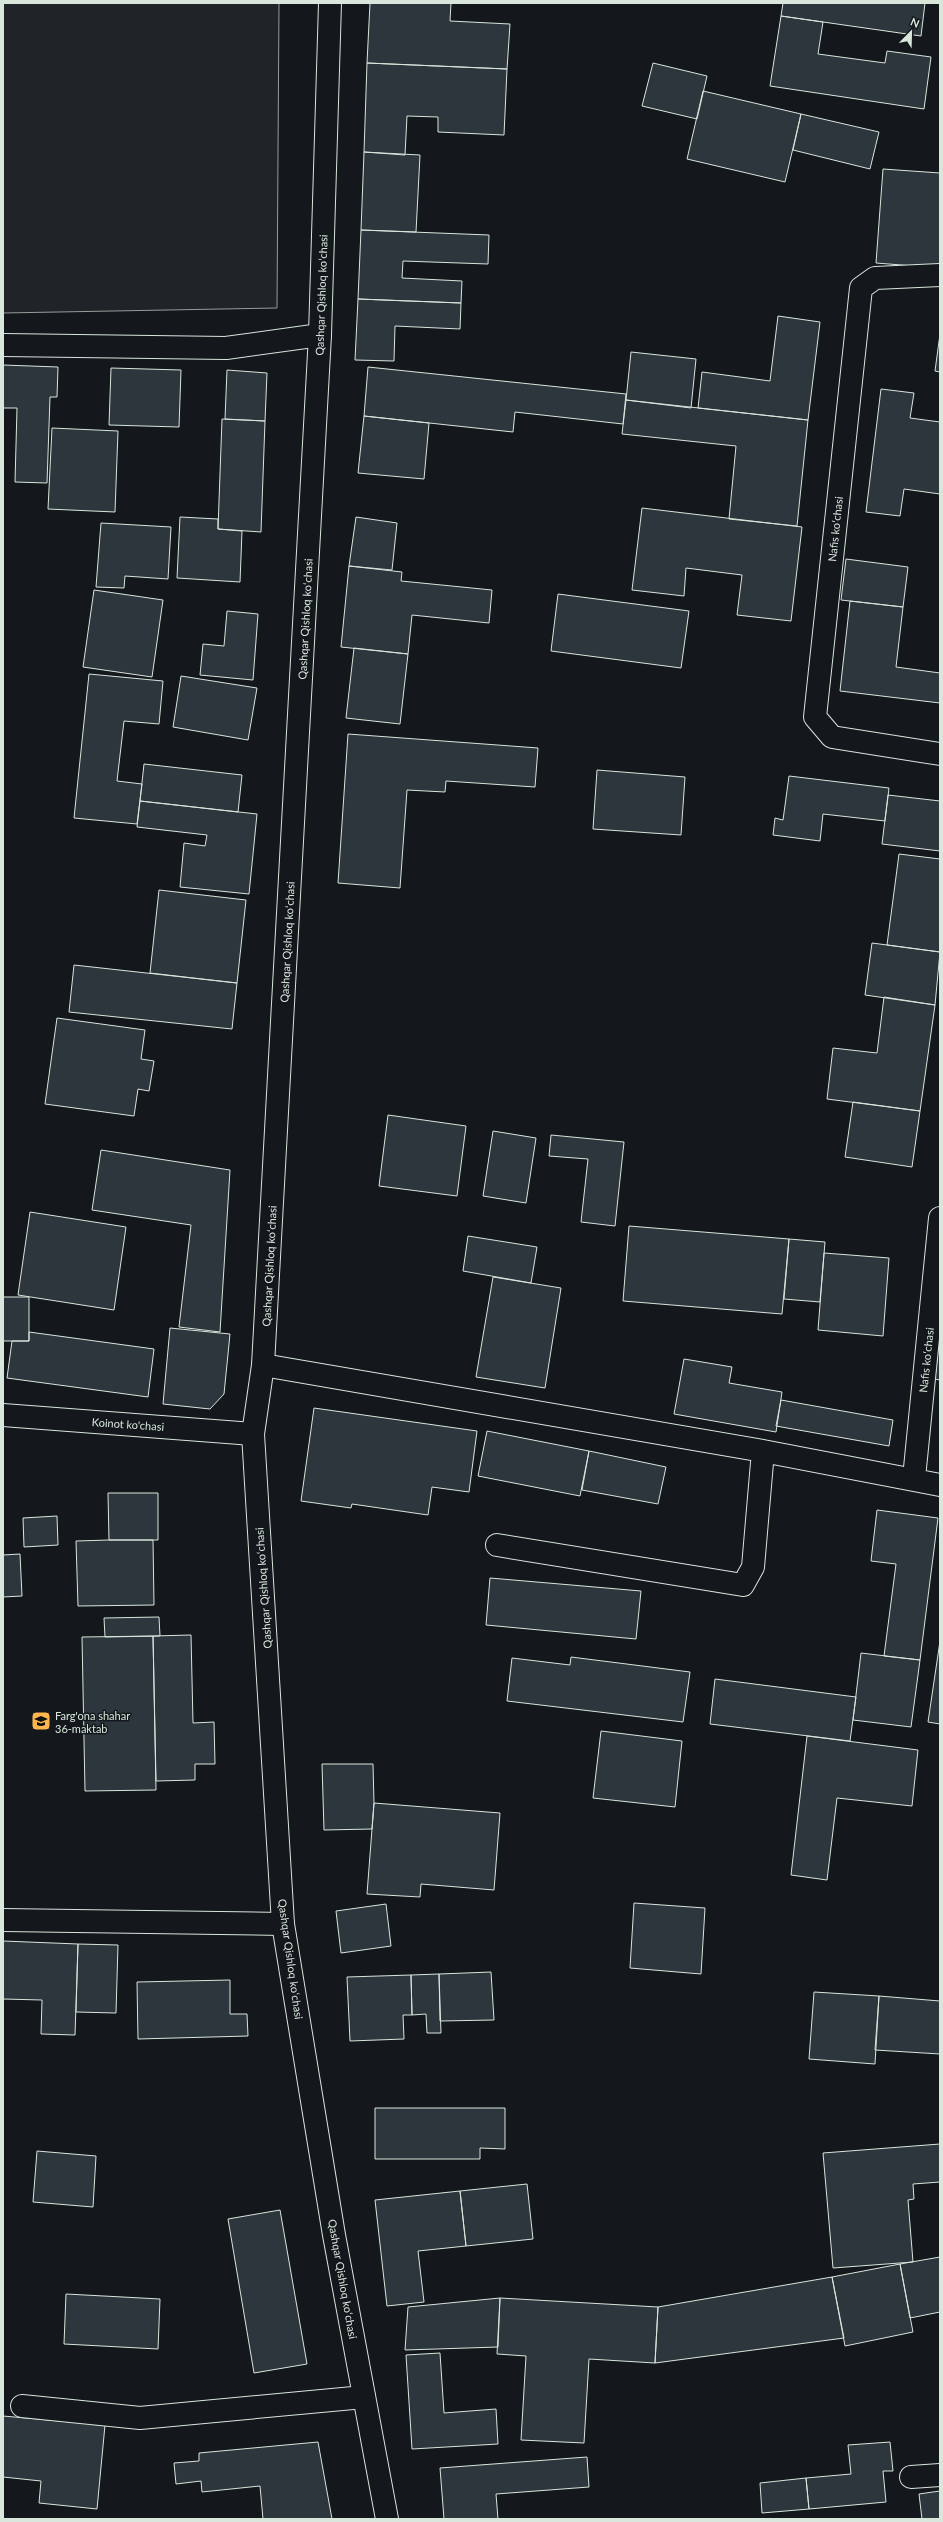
<svg xmlns="http://www.w3.org/2000/svg" width="943" height="2522" font-family="Lato,sans-serif">
  <style>
    .green { fill: #202428; stroke: #939e99 }
    .building { fill: #2c363c; stroke: #d8e6dc }
    .lines { fill: none; stroke-linecap: round; stroke-linejoin: round }
    .minor-casing { stroke: #d8e6dc; stroke-width: 24 }
    .major-casing { stroke: #d8e6dc; stroke-width: 24 }
    .minor { stroke: #14181c; stroke-width: 22 }
    .major { stroke: #14181c; stroke-width: 22 }
    .labels { text-anchor: middle; dominant-baseline: central; stroke-width: 3; stroke-linejoin: round; paint-order: stroke }
    .street-label { font-size: 11px; fill: #d8e6dc; stroke: #14181c }
    .poi-label { font-size: 11px; fill: #d8e6dc; stroke: #14181c; text-anchor: start }
  </style>
  <rect width="100%" height="100%" fill="#14181c"/>
  <!-- green -->
  <path class="green" d="M3 3H279L277 308 3 313Z"/>
  <!-- building -->
  <path class="building" d="M370 3H451L450 21 510 24 507 69 367 63Z
    M783 3H925L921 36 781 16Z
    M781 16 823 22 818 54 885 63 887 51 931 57 924 109 770 86Z
    M367 63 507 69 504 135 438 132V117L407 116 405 155 364 152Z
    M653 63 707 76 697 119 642 106Z
    M703 91 801 114 785 182 687 159Z
    M801 114 879 132 870 169 793 150Z
    M364 152 420 155 416 232 361 230Z
    M883 169 940 173V268L876 263Z
    M361 230 489 235 488 264 403 261 402 278 462 281 461 303 358 299Z
    M358 299 461 303 460 329 395 326 394 361 355 360Z
    M778 316 820 322 808 420 698 408 702 372 770 381Z
    M940 334V372L935 371Z
    M631 352 696 359 691 408 626 400Z
    M3 365 58 367 57 397H50L47 483 15 482 17 408H3Z
    M368 367 626 394 623 424 515 412 513 432 364 416Z
    M111 368 181 370 179 427 109 425Z
    M227 370 267 373 265 421 225 419Z
    M881 389 914 393 910 418 940 422V494L904 489 900 516 866 512Z
    M626 400 808 420 797 526 729 519 736 446 622 434Z
    M364 416 429 423 424 479 358 473Z
    M222 419 265 421 261 532 218 529Z
    M52 428 118 431 115 512 48 509Z
    M642 508 802 527 791 621 737 615 742 575 686 568 684 596 632 590Z
    M180 517 218 519V529L242 531 240 582 177 578Z
    M356 517 397 523 392 570 349 566Z
    M101 523 171 527 168 579 125 576 124 588 96 587Z
    M846 559 908 567 903 607 841 600Z
    M349 566 402 572 401 581 492 590 489 623 412 615 408 654 341 647Z
    M94 590 163 600 152 677 83 667Z
    M558 594 689 611 681 668 551 651Z
    M850 601 903 607 896 667 940 673V703L840 691Z
    M227 611 258 614 253 680 200 675 203 644 224 646Z
    M354 648 408 654 400 724 346 718Z
    M89 674 163 681 159 724 124 721 117 781 142 784 137 824 74 818Z
    M181 676 257 688 248 740 173 727Z
    M348 734 538 748 535 787 446 781 445 792 407 790 400 888 338 883Z
    M144 764 242 775 238 812 140 801Z
    M597 770 685 777 681 835 593 829Z
    M789 776 889 788 885 821 823 814 820 841 773 835 775 818 783 820Z
    M888 795 940 801V851L882 844Z
    M140 801 257 814 249 894 180 887 184 843 205 846 207 835 137 827Z
    M899 854 940 859V952L887 945Z
    M159 890 246 900 237 983 150 973Z
    M872 943 940 952 935 1005 865 995Z
    M74 965 237 983 232 1029 69 1012Z
    M884 997 935 1005 920 1111 827 1099 833 1048 877 1053Z
    M57 1018 145 1030 141 1059 154 1061 149 1091 138 1089 134 1116 45 1104Z
    M853 1102 920 1111 912 1167 845 1157Z
    M388 1115 466 1126 457 1196 379 1186Z
    M493 1131 536 1138 526 1203 483 1196Z
    M551 1135 624 1142 615 1226 581 1222 588 1159 549 1156Z
    M101 1150 230 1170 220 1332 179 1327 191 1225 92 1210Z
    M30 1212 126 1227 114 1310 18 1295Z
    M629 1226 789 1239 782 1314 623 1301Z
    M468 1236 537 1247 531 1283 463 1271Z
    M789 1239 825 1242 820 1302 784 1299Z
    M824 1253 889 1258 883 1336 818 1330Z
    M493 1277 561 1288 545 1388 476 1377Z
    M3 1297H29V1341H3V1377Z
    M170 1328 230 1334 224 1394 210 1409 163 1404Z
    M29 1332 154 1349 148 1397 7 1378 12 1341H29Z
    M940 1332V1380L935 1379Z
    M684 1359 732 1367 729 1383 782 1392 776 1432 674 1414Z
    M781 1400 893 1420 889 1446 776 1426Z
    M314 1408 477 1431 469 1492 432 1487 428 1515 352 1504 351 1508 301 1501Z
    M487 1431 589 1451 580 1496 478 1476Z
    M589 1451 666 1467 658 1504 582 1490Z
    M108 1493H158V1540H109Z
    M877 1510 938 1518 920 1660 884 1656 896 1564 871 1561Z
    M57 1516 58 1545 24 1547 23 1518Z
    M109 1540H153L154 1605 78 1606 76 1541Z
    M20 1554 22 1596 3 1597V1555Z
    M490 1578 641 1591 636 1639 486 1625Z
    M159 1617 160 1636 105 1637 104 1618Z
    M191 1635 193 1723 214 1722 215 1764H195V1780L156 1781 153 1636Z
    M153 1636 156 1790 85 1791 82 1637Z
    M940 1641V1724L928 1722Z
    M861 1653 920 1660 911 1727 853 1720Z
    M571 1657 690 1672 683 1722 507 1701 512 1658 570 1665Z
    M715 1679 856 1697 850 1741 710 1724Z
    M601 1731 682 1741 675 1807 593 1798Z
    M807 1736 918 1750 912 1806 837 1798 827 1880 791 1875Z
    M322 1764H373L374 1803 372 1829 324 1830Z
    M374 1803 500 1813 494 1890 421 1884 420 1897 367 1894Z
    M634 1903 705 1908 701 1974 630 1968Z
    M386 1904 391 1946 341 1953 336 1911Z
    M3 1941 78 1944 75 2035 41 2034 42 2000 3 1999Z
    M78 1944 118 1945 116 2013 76 2012Z
    M491 1972 494 2020 440 2021 439 1974Z
    M439 1974 441 2033H427L426 2014 412 2015 411 1975Z
    M411 1975 412 2015H403L404 2039 350 2041 347 1977Z
    M230 1980V2014H247L248 2036 138 2039 137 1982Z
    M814 1992 879 1996 875 2064 809 2059Z
    M879 1996 940 2001V2054L875 2050Z
    M375 2108H505V2149L480 2148V2159H375Z
    M940 2144V2182L913 2184 914 2199 908 2200 913 2262 833 2268 823 2153Z
    M37 2151 96 2156 93 2207 33 2202Z
    M527 2184 533 2239 466 2246 460 2191Z
    M460 2191 466 2246 418 2251 424 2302 387 2306 375 2200Z
    M280 2210 307 2364 254 2373 228 2219Z
    M940 2257V2312L910 2318 900 2264Z
    M900 2264 913 2332 845 2346 832 2277Z
    M832 2277 844 2338 655 2363 658 2307Z
    M66 2294 160 2299 158 2349 64 2344Z
    M500 2298 658 2307 655 2363 589 2359 584 2443 521 2440 526 2356 497 2354Z
    M500 2298 498 2347 405 2350 408 2307Z
    M440 2353 444 2413 496 2409 498 2444 412 2449 406 2355Z
    M3 2416 105 2425 97 2509 39 2503 41 2481 3 2477Z
    M318 2442 332 2519H263L260 2486 202 2492 201 2481 176 2484 174 2463 199 2461V2453Z
    M890 2442 893 2471H883L886 2502 809 2509 806 2478 851 2474 848 2445Z
    M587 2457 589 2487 496 2494 498 2519H444L440 2468Z
    M806 2478 809 2509 762 2513 760 2483Z
    M940 2491V2519H922L919 2494Z"/>
  <g class="lines">
    <defs>
      <path id="minor" d="M940 275 875 278 861 288 815 717 832 737 940 754
        M3 345 226 348 320 335
        M263 1365 763 1451 940 1485
        M3 1415 253 1434
        M914 1478 940 1218
        M497 1545 743 1585 753 1567 763 1451
        M3 1920 283 1924
        M22 2406 140 2418 364 2397
        M911 2477 940 2475"/>
      <path id="major" d="M330 3 320 335 263 1365 253 1434 283 1924 334 2235 387 2519"/>
    </defs>
    <!-- minor casing -->
    <use href="#minor" class="minor-casing"/>
    <!-- major casing -->
    <use href="#major" class="major-casing"/>
    <!-- minor -->
    <use href="#minor" class="minor"/>
    <!-- major -->
    <use href="#major" class="major"/>
  </g>
  <!-- icons -->
  <defs>
    <symbol id="school-square" viewBox="-11 -11 22 22"><rect x="-9" y="-9" width="18" height="18" rx="4" fill="#ffb74d" stroke="#14181c"/><path d="M0-5L7-2L0 1L-7-2ZM-4 1L0 2.5L4 1V4Q0 6-4 4Z" fill="#111"/></symbol>
  </defs>
  <g fill-rule="evenodd">
    <use href="#school-square" x="30" y="1710" width="22" height="22"/>
  </g>
  <g class="labels">
    <!-- street labels -->
    <g class="street-label">
      <text transform="translate(321 295) rotate(-88)">Qashqar Qishloq koʻchasi</text>
      <text transform="translate(835 529) rotate(-84)">Nafis koʻchasi</text>
      <text transform="translate(305 619) rotate(-87)">Qashqar Qishloq koʻchasi</text>
      <text transform="translate(287 942) rotate(-87)">Qashqar Qishloq koʻchasi</text>
      <text transform="translate(269 1266) rotate(-87)">Qashqar Qishloq koʻchasi</text>
      <text transform="translate(926 1360) rotate(-84)">Nafis koʻchasi</text>
      <text transform="translate(128 1424) rotate(4)">Koinot ko'chasi</text>
      <text transform="translate(263 1588) rotate(-94)">Qashqar Qishloq koʻchasi</text>
      <text transform="translate(291 1959) rotate(82)">Qashqar Qishloq koʻchasi</text>
      <text transform="translate(343 2279) rotate(80)">Qashqar Qishloq koʻchasi</text>
    </g>
    <!-- poi labels -->
    <g class="poi-label">
      <text x="55" y="1715">Farg'ona shahar<tspan x="55" dy="13">36-maktab</tspan></text>
    </g>
  </g>
  <!-- border -->
  <rect width="943" height="2522" fill="none" stroke="#d8e6dc" stroke-width="8"/>
  <!-- north arrow -->
  <g transform="translate(911 32) rotate(23)" stroke="#14181c" stroke-width="3" paint-order="stroke">
  <path d="M0-3L7 15L0 10L-7 15Z" fill="#d8e6dc"/>
  <text y="-6" font-size="11" font-weight="bold" text-anchor="middle" fill="#d8e6dc">N</text>
  </g>
</svg>
